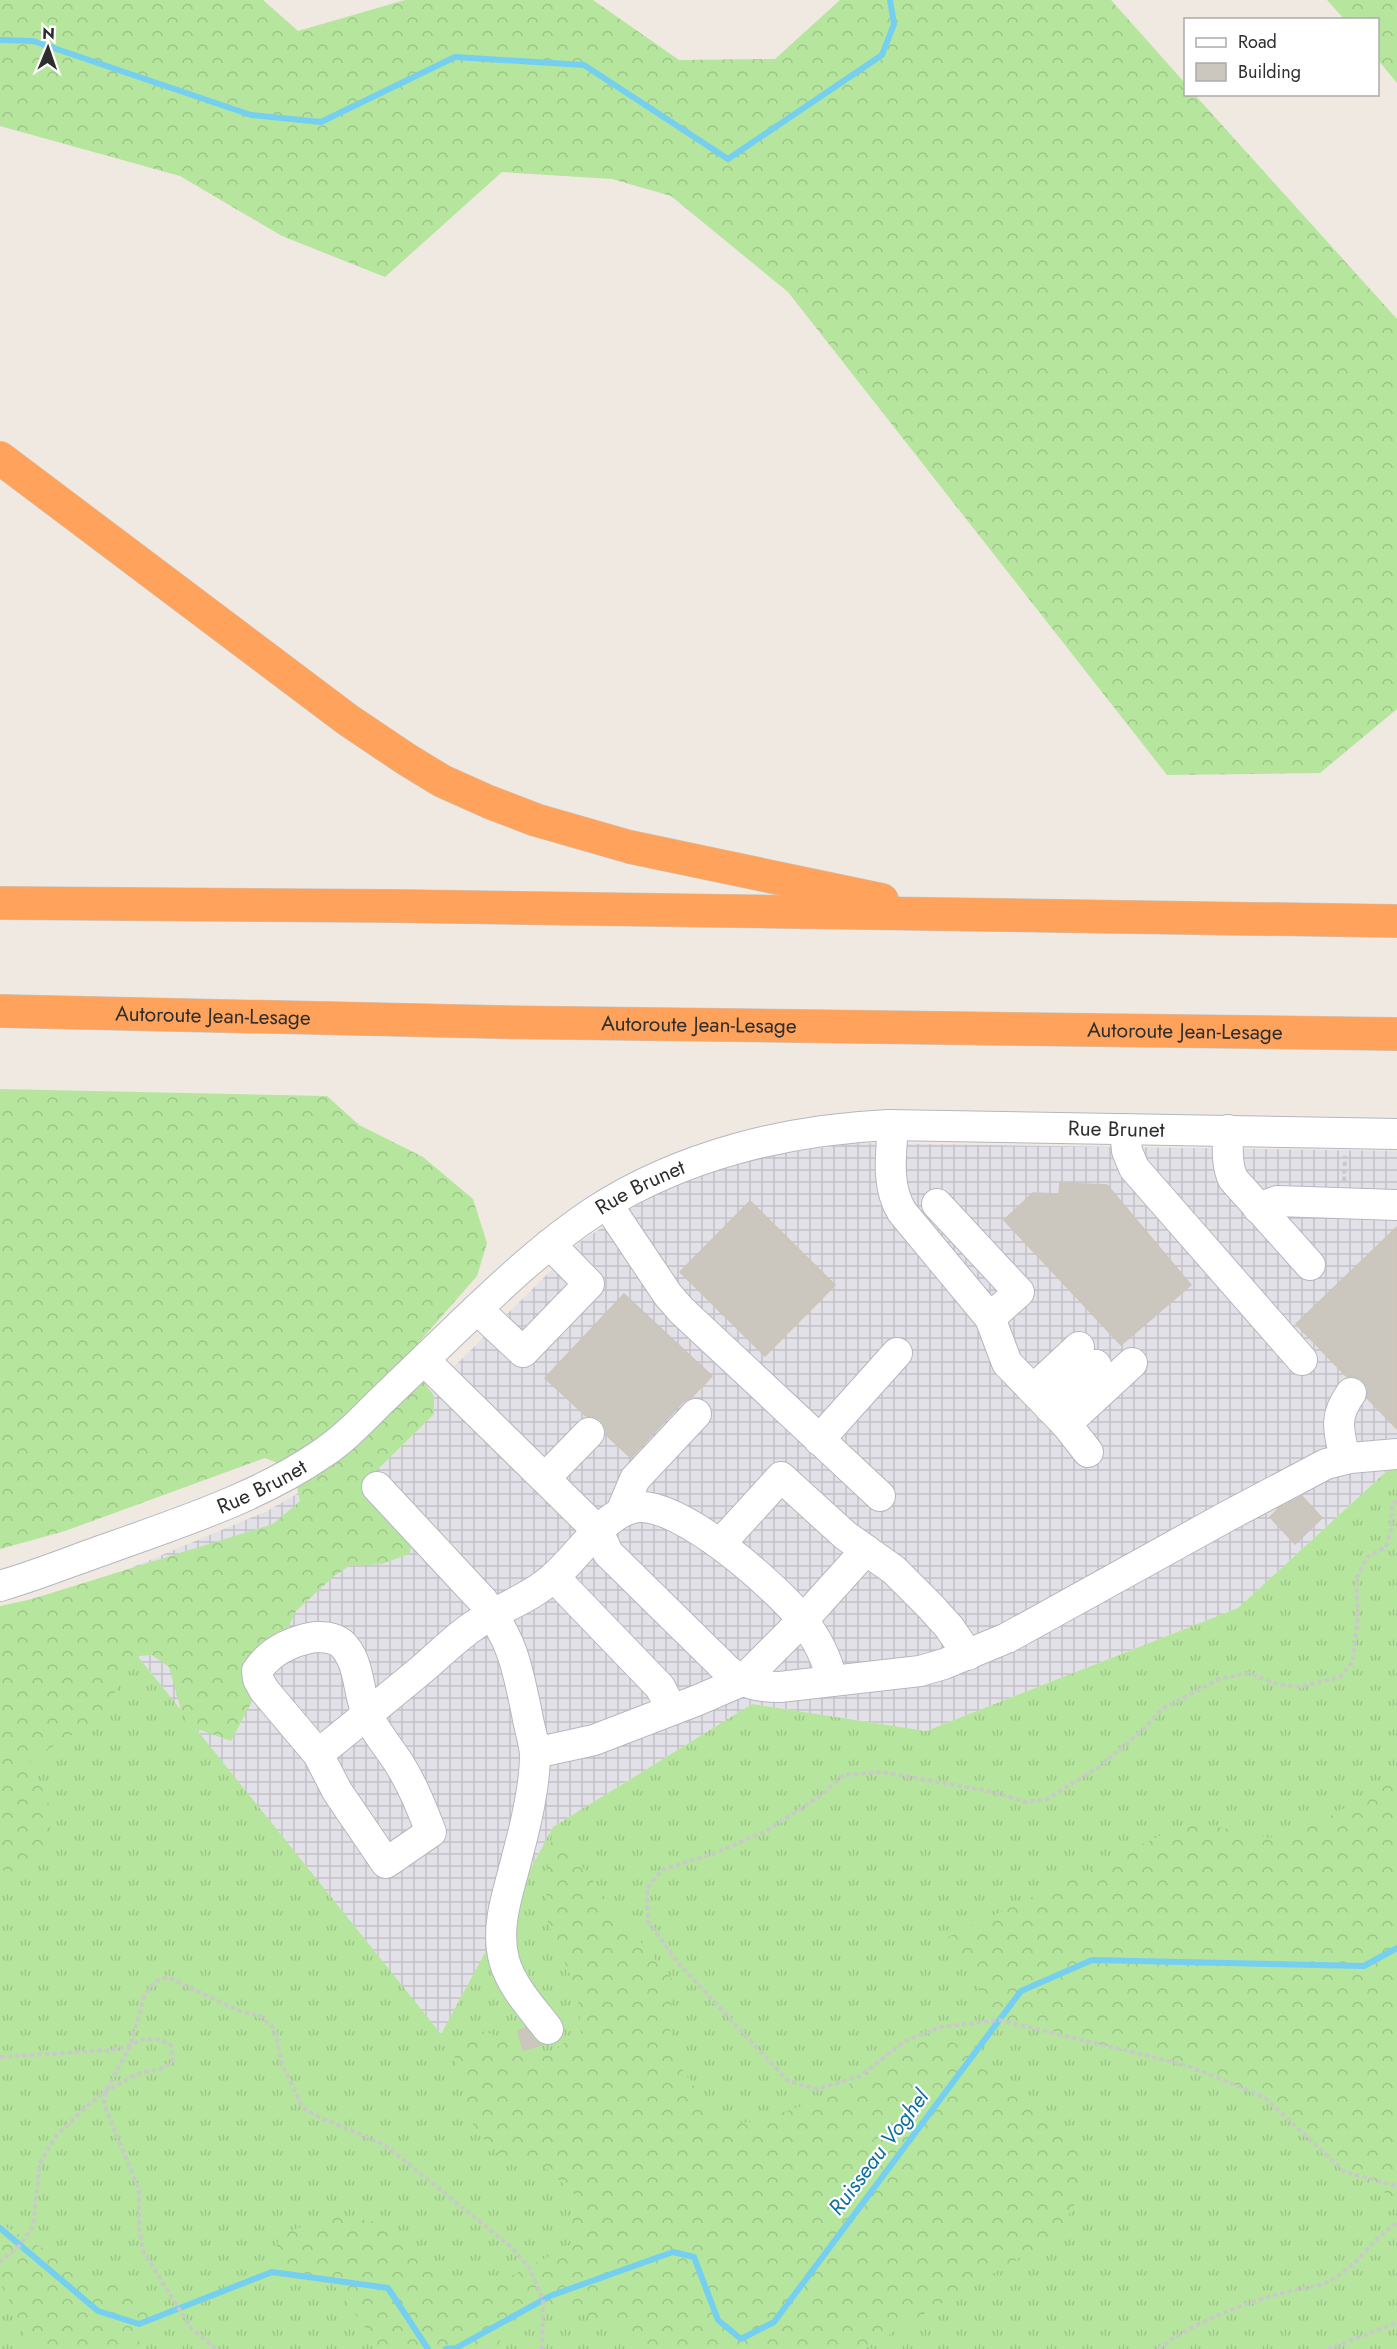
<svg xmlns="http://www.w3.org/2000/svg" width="1397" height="2349" font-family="Jost,sans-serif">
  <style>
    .industrial { fill: url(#industrial-grid) }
    .grass { fill: url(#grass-tufts) }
    .forest { fill: url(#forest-crowns) }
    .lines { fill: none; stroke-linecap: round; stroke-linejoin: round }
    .stream { stroke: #75cff0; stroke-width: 6 }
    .building { fill: #cbc7bf; stroke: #cbc5ba; stroke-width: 1.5 }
    .minor-casing { stroke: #b4b7c1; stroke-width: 32 }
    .highway-casing { stroke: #c9c9c9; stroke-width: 34 }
    .path { stroke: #c9c9c9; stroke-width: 4; stroke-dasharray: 4.5 3; stroke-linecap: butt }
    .minor { stroke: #fff; stroke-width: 30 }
    .highway { stroke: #ffa35c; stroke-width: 33 }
    .labels { text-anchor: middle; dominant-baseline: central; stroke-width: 4.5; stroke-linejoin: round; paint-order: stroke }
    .street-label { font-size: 21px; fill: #2e2e2e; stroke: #fff }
    .water-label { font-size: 22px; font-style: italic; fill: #0d6fa3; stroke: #fff }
  </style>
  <defs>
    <pattern id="industrial-grid" width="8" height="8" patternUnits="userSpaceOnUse" patternTransform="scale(1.5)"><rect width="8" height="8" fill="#e3e1e8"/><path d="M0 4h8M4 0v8" fill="none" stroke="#c3c1c7"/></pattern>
    <pattern id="grass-tufts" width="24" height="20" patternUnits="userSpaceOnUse" patternTransform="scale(1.5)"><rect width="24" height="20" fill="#b6e59e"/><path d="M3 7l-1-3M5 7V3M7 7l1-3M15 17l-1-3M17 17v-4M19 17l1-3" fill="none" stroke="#9dc588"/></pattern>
    <pattern id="forest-crowns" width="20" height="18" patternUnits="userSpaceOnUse" patternTransform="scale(1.5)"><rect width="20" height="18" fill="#b6e59e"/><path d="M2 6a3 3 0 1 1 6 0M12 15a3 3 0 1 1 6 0" fill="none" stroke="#9dc588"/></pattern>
  </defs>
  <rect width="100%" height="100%" fill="#efe9e1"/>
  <!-- industrial -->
  <path class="industrial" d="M854 1143 1397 1151V1468L1388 1470 1238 1608 926 1731 752 1704 553 1827 441 2035 83 1588 267 1511 365 1455 580 1242 658 1191 749 1158Z"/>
  <!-- grass -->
  <path class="grass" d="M1397 1468V2349H0V1606L83 1588 441 2034 553 1827 752 1704 926 1731 1238 1608 1388 1470Z"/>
  <!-- forest -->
  <path class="forest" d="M0 0H263L298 31 405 0H593L679 60 775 59 840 0H1111L1185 83 1186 94 1195 95 1397 319V709L1320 773 1167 775 788 292 671 196 612 179 502 172 385 277 282 236 180 176 0 126Z
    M1327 0H1397V83L1378 60V20L1344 19Z
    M0 1089 327 1096 359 1125 423 1157 473 1199 487 1243 477 1276 406 1357 434 1396V1414L371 1476 416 1534 409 1554 382 1564 349 1566 333 1577 296 1611 269 1669 231 1741 189 1726 181 1710 169 1667 152 1655 126 1657 118 1688 92 1723 29 1760 49 1804 51 1839 34 1863 10 1872 0 1869V1609L273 1524 300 1501 293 1469 265 1458 65 1531 0 1549Z
    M1397 1774V2199L1345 2172 1264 2097 1186 2065 999 2020 948 1937 1191 1821 1269 1838 1335 1814Z
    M553 1827 621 1919 677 1985 667 2021 683 2071 721 2123 754 2122 835 2095 905 2041 946 2039 974 2053 1081 2146 1083 2189 1057 2236 864 2349H647L624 2325 585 2315 534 2305 498 2325 501 2349H376L373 2338 330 2280 272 2272 279 2235 333 2215 389 2224 454 2280 498 2283 570 2245 575 2195 546 2168 505 2160 475 2131 454 2055 479 2030 547 2053 581 2033 577 1990 548 1924 546 1881Z
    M0 2223 90 2277 139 2291 163 2315 139 2325V2349H33L25 2339 0 2278Z"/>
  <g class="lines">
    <!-- stream -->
    <path class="stream" d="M0 40 33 41 251 115 321 122 455 57 584 65 728 159 882 55 894 24 890 0
      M0 2228 98 2311 139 2324 272 2272 388 2288 428 2349
      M446 2349 456 2348 550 2296 673 2252 694 2257 718 2320 741 2339 774 2322 1021 1991 1092 1960 1364 1966 1397 1948"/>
  </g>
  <!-- building -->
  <path class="building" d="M1060 1183 1107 1185 1191 1285 1121 1345 1004 1220 1033 1193 1059 1194Z
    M750 1201 835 1285 765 1356 680 1272Z
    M1397 1227V1429L1367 1398V1386L1361 1379 1352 1376 1347 1377 1296 1324Z
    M624 1294 712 1376 692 1397 683 1402 631 1458 606 1435 605 1428 601 1420 594 1417 586 1416 545 1378Z
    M1302 1496 1322 1518 1295 1544 1270 1517 1279 1508Z
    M526 2028 534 2040 541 2045 523 2050 518 2031Z"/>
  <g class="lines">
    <defs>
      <g id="minor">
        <path d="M893 1126C891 1155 886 1186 902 1212L990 1318 1007 1363 1066 1424 1088 1452"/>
        <path d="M1125 1129 1127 1151 1134 1168 1302 1360"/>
        <path d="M1228 1130C1228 1147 1226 1164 1233 1179L1310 1265"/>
        <path d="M607 1204 668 1295 681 1310 880 1496"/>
        <path d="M937 1204 1019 1292 990 1318"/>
        <path d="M1258 1208 1277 1201 1397 1205"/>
        <path d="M477 1309 523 1352 589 1284 550 1244"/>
        <path d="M424 1360 598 1531 608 1553 726 1669C743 1684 758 1687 780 1687L920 1671 944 1664 1007 1638 1224 1518 1326 1464 1350 1458 1397 1454"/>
        <path d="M1033 1390 1079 1347"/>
        <path d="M1050 1408 1096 1365"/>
        <path d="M1066 1424 1132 1363"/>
        <path d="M819 1440 897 1353"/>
        <path d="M1345 1459C1339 1431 1333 1418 1351 1393"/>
        <path d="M545 1478 589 1433"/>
        <path d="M377 1487 483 1601C513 1641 517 1666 527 1714 529 1727 534 1741 535 1754 535 1784 525 1828 517 1857 509 1891 495 1925 504 1960 511 1986 532 2008 548 2029"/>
        <path d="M621 1512 635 1479 696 1414"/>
        <path d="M720 1544 781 1477 846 1536 894 1570 930 1606 949 1627 968 1655"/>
        <path d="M554 1577 660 1687 672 1710"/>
        <path id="s1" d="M0 1586C38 1575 74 1560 112 1547 184 1521 259 1497 323 1453 344 1439 362 1420 380 1402 406 1377 432 1352 458 1327 501 1286 545 1244 595 1211 682 1155 786 1130 888 1125L1397 1134"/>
        <path d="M315 1637C324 1637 333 1637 341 1643 361 1661 357 1693 368 1716 376 1733 390 1749 400 1765 413 1786 422 1809 431 1832L386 1863 337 1791 318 1754 264 1690 258 1679 257 1671C270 1651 292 1641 315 1637Z"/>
        <path d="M535 1753 594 1740 698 1700 742 1681 803 1620 866 1550"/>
        <path d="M318 1754C352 1727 386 1699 420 1671 437 1657 453 1640 472 1627 499 1608 532 1598 556 1575 579 1555 610 1505 643 1507 676 1509 728 1549 752 1570 788 1601 822 1633 832 1681"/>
      </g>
      <g id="highway">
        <path d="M0 458 348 720 406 759 442 781 489 802 536 820 630 847 882 900"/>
        <path d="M0 903 396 906 1397 921"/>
        <path id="s2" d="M0 1011 498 1022 1397 1034"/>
      </g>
    </defs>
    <!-- minor casing -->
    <use href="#minor" class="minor-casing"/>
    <!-- highway casing -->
    <use href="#highway" class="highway-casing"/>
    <!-- path -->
    <path class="path" d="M1344 1181 1345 1156
      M1397 1501 1392 1504 1391 1530 1386 1547 1367 1557 1356 1580 1358 1616 1353 1662 1340 1677 1300 1687 1277 1684 1248 1673 1219 1679 1162 1709 1147 1726 1099 1767 1047 1799 1025 1802 994 1792 882 1772 844 1775 820 1796 766 1831 715 1853 662 1870 647 1888 648 1921 679 1964 788 2081 817 2089 860 2076 905 2041 941 2027 999 2020 1186 2065 1264 2097 1345 2172 1397 2186
      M0 2057 111 2050 130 2046 144 2039H158L171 2045 173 2061 163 2068 137 2074 106 2091 87 2106 56 2136 40 2163 33 2226 20 2245 0 2262
      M216 2349 191 2328 143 2251 139 2228V2190L104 2104 106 2091 130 2046 145 1994 156 1981 167 1977 240 2011 260 2016 275 2029 281 2061 302 2107 319 2117 385 2145 510 2246 529 2267 543 2300 542 2349
      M1158 2349C1195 2322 1238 2305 1282 2293 1297 2289 1314 2288 1327 2282 1355 2270 1371 2239 1397 2223
      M1328 2349 1397 2323"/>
    <!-- minor -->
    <use href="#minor" class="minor"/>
    <!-- highway -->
    <use href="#highway" class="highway"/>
  </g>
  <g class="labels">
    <!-- street labels -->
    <g class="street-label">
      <text stroke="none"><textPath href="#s2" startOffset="213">Autoroute Jean-Lesage</textPath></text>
      <text stroke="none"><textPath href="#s2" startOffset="699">Autoroute Jean-Lesage</textPath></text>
      <text stroke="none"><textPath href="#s2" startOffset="1185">Autoroute Jean-Lesage</textPath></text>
      <text stroke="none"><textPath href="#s1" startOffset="1252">Rue Brunet</textPath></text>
      <text stroke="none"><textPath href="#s1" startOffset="766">Rue Brunet</textPath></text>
      <text stroke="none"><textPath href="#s1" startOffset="280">Rue Brunet</textPath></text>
    </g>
    <!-- water labels -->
    <g class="water-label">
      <text transform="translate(878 2152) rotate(-53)">Ruisseau Voghel</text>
    </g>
  </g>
  <!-- legend -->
  <rect x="1184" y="18" width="195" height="78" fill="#ffffff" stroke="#ababab" stroke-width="1.5"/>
  <rect x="1196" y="38" width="30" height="9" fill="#ffffff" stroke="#ababab" stroke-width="1.5"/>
  <text x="1238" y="48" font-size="18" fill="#2e2e2e">Road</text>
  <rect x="1196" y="63" width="30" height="18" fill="#cbc7bf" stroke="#ababab" stroke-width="1.5"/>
  <text x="1238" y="78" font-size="18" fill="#2e2e2e">Building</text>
  <!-- north arrow -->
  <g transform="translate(48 48) rotate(2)" stroke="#ffffff" stroke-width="4.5" paint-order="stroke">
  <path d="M0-4.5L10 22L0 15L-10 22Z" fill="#2e2e2e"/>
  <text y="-9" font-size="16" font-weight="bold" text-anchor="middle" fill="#2e2e2e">N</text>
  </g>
</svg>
